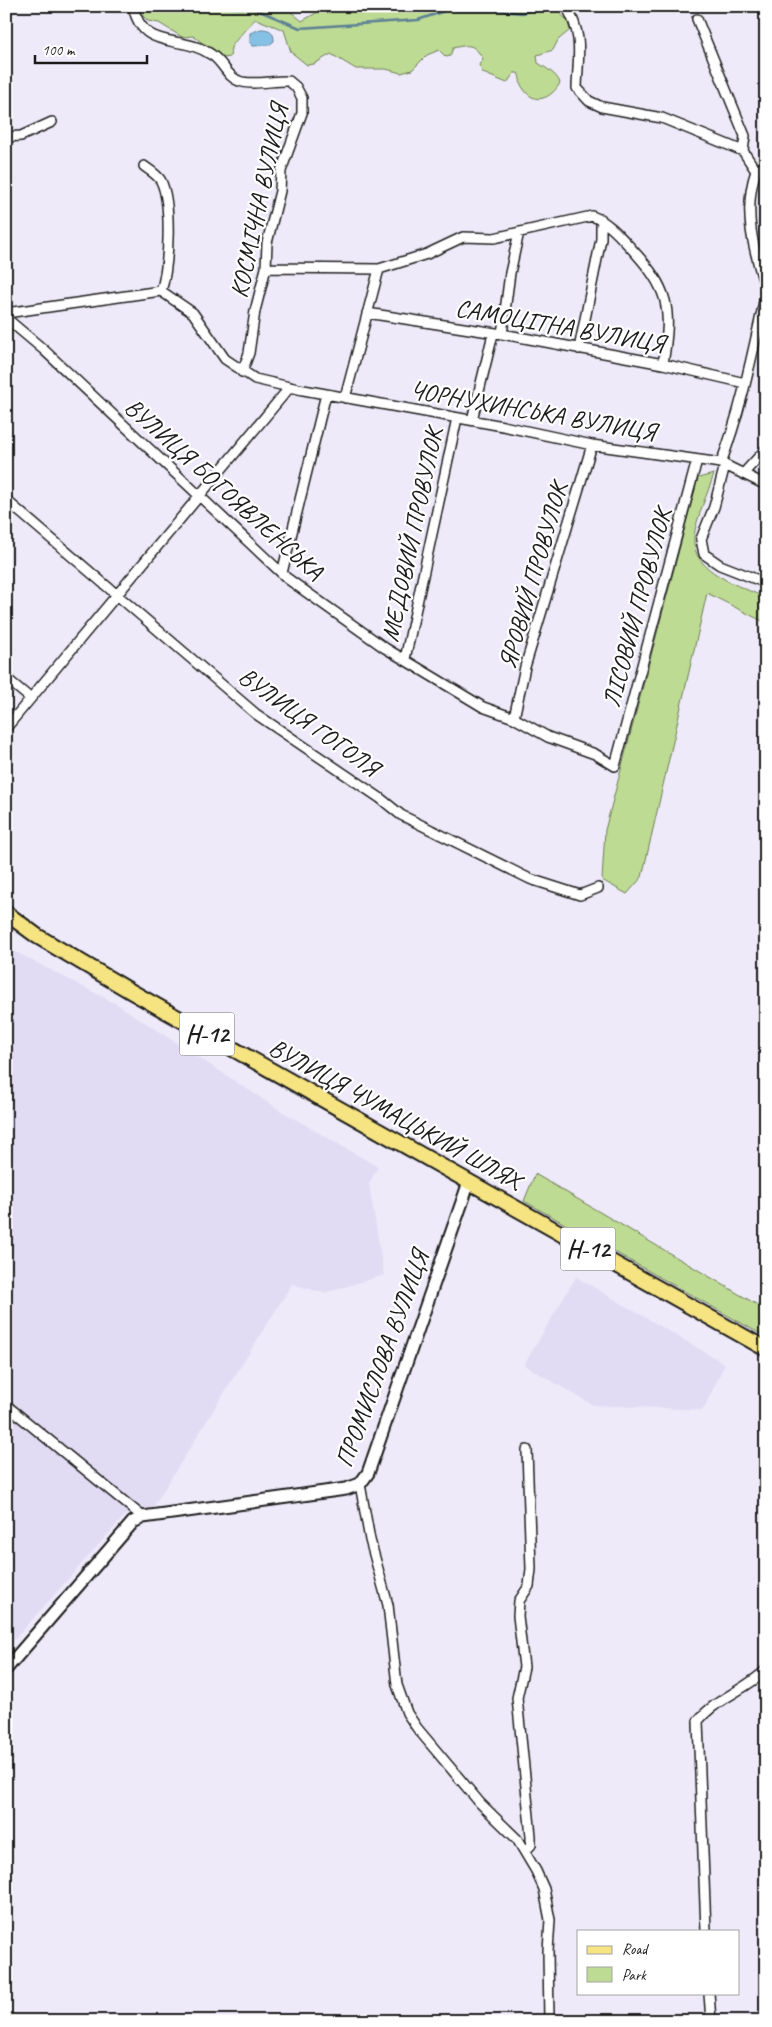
<svg xmlns="http://www.w3.org/2000/svg" width="772" height="2027" font-family="Caveat,sans-serif">
  <style>
    .built { fill: #e2dbf4 }
    .green { fill: #bedb93; stroke: #6d7c58 }
    .water { fill: #85c1e5; stroke: #5b7f95 }
    .lines { fill: none; stroke-linecap: round; stroke-linejoin: round }
    .stream { stroke: #5b7f95; stroke-width: 2.5 }
    .minor-casing { stroke: #1c1c1c; stroke-width: 12 }
    .tertiary-casing { stroke: #1c1c1c; stroke-width: 15 }
    .primary-casing { stroke: #1c1c1c; stroke-width: 18 }
    .minor { stroke: #fff; stroke-width: 9 }
    .tertiary { stroke: #fff; stroke-width: 11 }
    .primary { stroke: #f6e381; stroke-width: 14 }
    .labels { text-anchor: middle; dominant-baseline: central; stroke-width: 4.5; stroke-linejoin: round; paint-order: stroke }
    .shield { fill: #fff; stroke: #606060; stroke-width: 1 }
    .shield-label { font-size: 24px; font-weight: bold; fill: #1c1c1c }
    .street-label { font-size: 25px; fill: #1c1c1c; stroke: #fff }
  </style>
  <rect width="100%" height="100%" fill="#eeeaf9"/>
  <filter id="ink" filterUnits="userSpaceOnUse"><feTurbulence type="fractalNoise" baseFrequency=".02" numOctaves="2"/><feDisplacementMap in="SourceGraphic" scale="10" xChannelSelector="R" yChannelSelector="G"/><feConvolveMatrix kernelMatrix="1 2 1 2 8 2 1 2 1" color-interpolation-filters="sRGB"/></filter>
  <g filter="url(#ink)">
    <!-- built -->
    <path class="built" d="M6 947 118 1005 281 1111 378 1167 369 1184 384 1275 324 1293 292 1284 153 1507 125 1515 6 1649Z
      M576 1277 725 1364 703 1410 593 1405 524 1365Z"/>
    <!-- green -->
    <path class="green" d="M139 6H284L302 21 316 13 318 6H377L389 11 417 6H552L567 20 570 30 558 40 553 50 537 55 538 63C546 68 557 74 560 83 551 99 534 106 523 88 519 83 521 78 518 73H514L507 83 483 73 479 65 483 59C474 44 470 44 453 48L450 56 446 57 439 50 427 55 412 70 401 73 386 69H356L331 54 314 64 307 65 291 52 284 30 256 19C253 20 232 44 231 48 230 51 231 54 230 57L223 58 193 36 182 37 159 23 148 21 138 11Z
      M714 474C708 493 696 518 694 537 690 572 741 586 766 598V623L707 593 642 877 627 894 602 880 605 830 698 478Z
      M535 1174 766 1310V1337L524 1201Z"/>
    <!-- water -->
    <path class="water" d="M261 29C269 29 274 31 274 41L269 45 253 46 250 43V33Z"/>
    <g class="lines">
      <!-- stream -->
      <path class="stream" d="M201 6 255 9 300 28 418 20 459 6
        M461 6 522 13 547 6 560 7
        M574 7 586 6"/>
      <defs>
        <path id="minor" d="M133 6C143 53 181 33 212 55 223 62 227 77 239 81 252 86 275 80 289 81L296 87 302 98V113L281 171 280 191 267 243 266 268 255 311 249 353 242 372
          M566 6C584 36 578 55 577 88L589 101 602 107 662 118 743 151 756 171C742 211 754 251 766 290
          M697 19 745 136 743 151
          M6 137 21 136 52 122
          M144 166C149 170 157 174 161 181 172 204 169 267 161 291
          M756 171 766 165
          M266 268 379 269 427 254 463 237 494 238 592 216C608 222 619 235 630 247 670 290 672 307 663 364
          M6 313 161 291 193 313 225 359 255 379 298 389 503 426 592 445 721 463 766 485
          M367 313 502 334 663 364 745 383
          M6 318 44 350 288 579 385 648 483 707 514 718 548 737 595 754 615 766 697 460
          M502 334 510 273 519 232
          M579 349 601 239V219
          M345 398 379 269
          M472 420 493 334
          M721 463C742 408 753 350 766 293
          M725 465 714 507 701 539 704 554 720 565 766 583
          M743 474 766 449
          M6 500 256 714 380 798 401 815 530 879 580 895 598 888
          M282 573 326 394
          M405 659 457 418
          M6 678 30 698
          M514 718 525 667 592 445
          M6 728 290 387
          M6 1405 143 1517
          M360 1484 370 1540 388 1605 397 1685 407 1713 417 1728 480 1803 517 1839 536 1871 544 1889 550 1920 548 1951 549 2021
          M525 1851 531 1845V1836L517 1698 524 1667 518 1616 519 1601 529 1586 531 1569 527 1450
          M706 1931 698 1721C716 1698 746 1690 766 1670
          M709 1993 711 2021"/>
        <path id="tertiary" d="M6 1669 133 1522 143 1517 346 1489 360 1484 368 1473 469 1182"/>
        <path id="primary" d="M6 913 37 936 132 992 766 1349"/>
      </defs>
      <!-- minor casing -->
      <use href="#minor" class="minor-casing"/>
      <!-- tertiary casing -->
      <use href="#tertiary" class="tertiary-casing"/>
      <!-- primary casing -->
      <use href="#primary" class="primary-casing"/>
      <!-- minor -->
      <use href="#minor" class="minor"/>
      <!-- tertiary -->
      <use href="#tertiary" class="tertiary"/>
      <!-- primary -->
      <use href="#primary" class="primary"/>
    </g>
  </g>
  <g class="labels">
    <!-- shield labels -->
    <g class="shield">
      <rect x="179.5" y="1012.5" width="55" height="43" rx="4"/>
      <rect x="560.5" y="1227.5" width="55" height="43" rx="4"/>
    </g>
    <g class="shield-label">
      <text x="207" y="1034">Н-12</text>
      <text x="588" y="1249">Н-12</text>
    </g>
    <!-- street labels -->
    <g class="street-label">
      <text transform="translate(259 201) rotate(-78)">КОСМІЧНА ВУЛИЦЯ</text>
      <text transform="translate(560 326) rotate(10)">САМОЦІТНА ВУЛИЦЯ</text>
      <text transform="translate(533 411) rotate(10)">ЧОРНУХИНСЬКА ВУЛИЦЯ</text>
      <text transform="translate(224 489) rotate(42)">ВУЛИЦЯ БОГОЯВЛЕНСЬКА</text>
      <text transform="translate(412 535) rotate(-78)">МЕДОВИЙ ПРОВУЛОК</text>
      <text transform="translate(533 576) rotate(-74)">ЯРОВИЙ ПРОВУЛОК</text>
      <text transform="translate(637 608) rotate(-75)">ЛІСОВИЙ ПРОВУЛОК</text>
      <text transform="translate(309 722) rotate(36)">ВУЛИЦЯ ГОГОЛЯ</text>
      <text transform="translate(395 1114) rotate(29)">ВУЛИЦЯ ЧУМАЦЬКИЙ ШЛЯХ</text>
      <text transform="translate(382 1359) rotate(-70)">ПРОМИСЛОВА ВУЛИЦЯ</text>
    </g>
  </g>
  <!-- margin -->
  <rect width="772" height="2027" fill="none" stroke="#fff" stroke-width="25"/>
  <rect x="12" y="12" width="747" height="2002" fill="none" stroke="#1c1c1c" stroke-width="2" filter="url(#ink)"/>
  <!-- legend -->
  <rect x="577" y="1930" width="162" height="65" fill="#ffffff" stroke="#a4a4a4"/>
  <rect x="587" y="1946" width="25" height="8" fill="#f6e381" stroke="#a4a4a4"/>
  <text x="622" y="1954" font-size="15" fill="#1c1c1c">Road</text>
  <rect x="587" y="1967" width="25" height="15" fill="#bedb93" stroke="#a4a4a4"/>
  <text x="622" y="1980" font-size="15" fill="#1c1c1c">Park</text>
  <!-- scale -->
  <path d="M35 55v8h112v-8" fill="none" stroke="#1c1c1c" stroke-width="2.5"/>
  <text x="42" y="55" font-size="15" fill="#1c1c1c" stroke="#ffffff" stroke-width="4" paint-order="stroke">100 m</text>
</svg>
